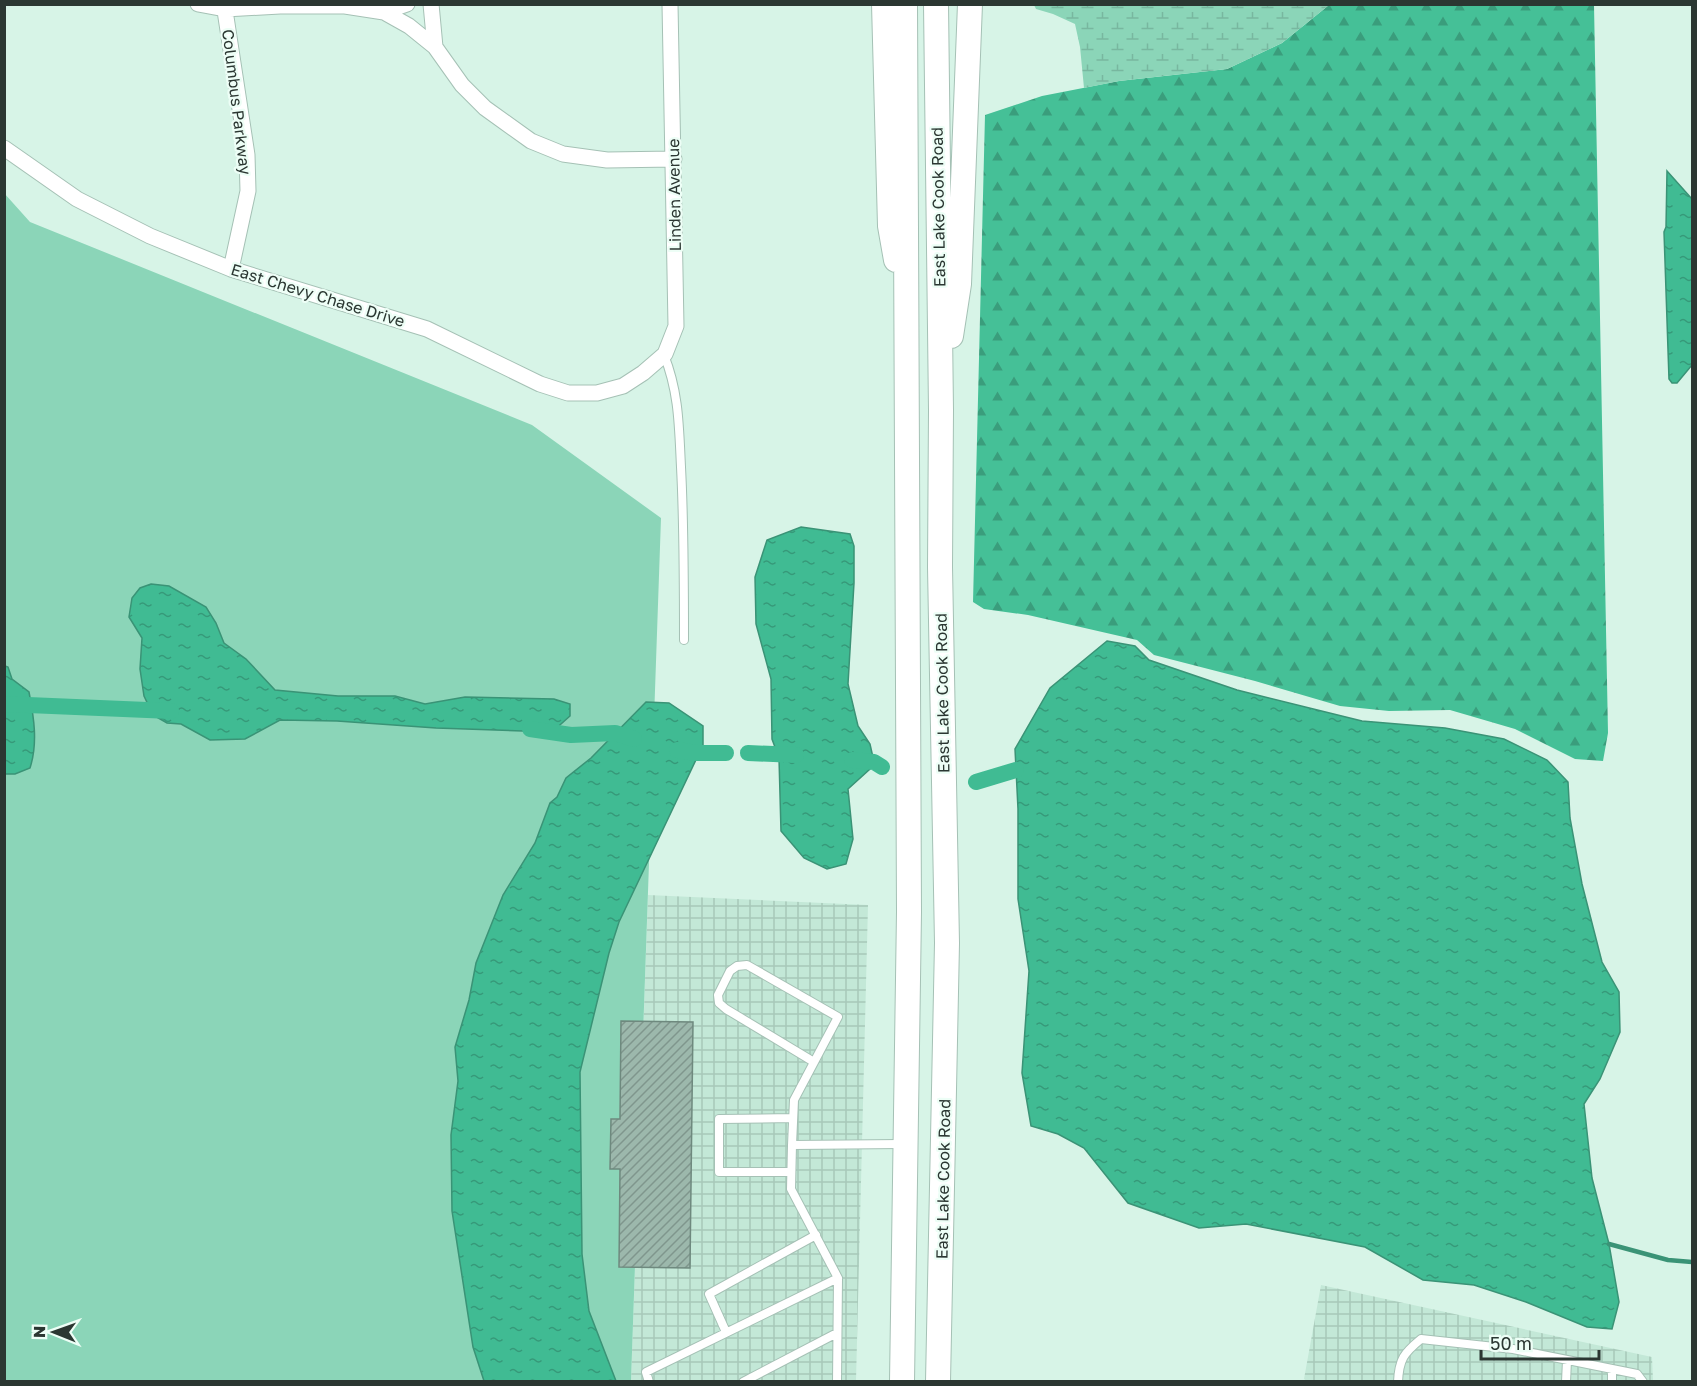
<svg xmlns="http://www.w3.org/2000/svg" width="1697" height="1386" font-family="'Golos Text',sans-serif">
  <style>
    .industrial { fill: url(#industrial-grid) }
    .green { fill: #8bd5b8 }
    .forest { fill: url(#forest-firs) }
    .wetland { fill: url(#wetland-marsh) }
    .water { fill: url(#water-ripples); stroke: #3a9376; stroke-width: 1.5 }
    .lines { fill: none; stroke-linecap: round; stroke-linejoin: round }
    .stream { stroke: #3a9376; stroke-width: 4.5 }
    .canal { stroke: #40bb93; stroke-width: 16 }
    .building { fill: url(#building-hatch); stroke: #6e897e; stroke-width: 1.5 }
    .service-casing { stroke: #a5c1b5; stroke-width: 10 }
    .minor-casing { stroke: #a5c1b5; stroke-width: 17 }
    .primary-casing { stroke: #a5c1b5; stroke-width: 26 }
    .service { stroke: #fff; stroke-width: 8 }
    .minor { stroke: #fff; stroke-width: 15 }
    .primary { stroke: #fff; stroke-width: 24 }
    .labels { text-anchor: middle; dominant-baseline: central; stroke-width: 4.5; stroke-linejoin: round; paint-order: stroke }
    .street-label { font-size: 16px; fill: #2b3732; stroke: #edfef6 }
  </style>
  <defs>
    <pattern id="industrial-grid" width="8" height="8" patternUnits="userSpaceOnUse" patternTransform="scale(1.5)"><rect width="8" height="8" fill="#c3e8d7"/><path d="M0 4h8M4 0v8" fill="none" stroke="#a8c8b9"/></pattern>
    <pattern id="forest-firs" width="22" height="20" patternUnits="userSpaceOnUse" patternTransform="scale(1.5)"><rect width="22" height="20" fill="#45c097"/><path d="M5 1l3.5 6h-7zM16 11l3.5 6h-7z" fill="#3a9d7c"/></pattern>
    <pattern id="wetland-marsh" width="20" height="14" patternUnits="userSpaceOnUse" patternTransform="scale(1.5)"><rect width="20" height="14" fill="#8bd5b8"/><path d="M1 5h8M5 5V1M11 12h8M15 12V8" fill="none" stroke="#78b79f"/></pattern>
    <pattern id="water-ripples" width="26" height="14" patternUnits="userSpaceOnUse" patternTransform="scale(1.5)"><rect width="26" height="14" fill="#40bb93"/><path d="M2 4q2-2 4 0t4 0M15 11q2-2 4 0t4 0" fill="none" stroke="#369979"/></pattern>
    <pattern id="building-hatch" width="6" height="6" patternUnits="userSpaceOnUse" patternTransform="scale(1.5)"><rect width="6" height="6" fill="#9cb8ac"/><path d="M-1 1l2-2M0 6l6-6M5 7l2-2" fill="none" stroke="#7f968d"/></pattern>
  </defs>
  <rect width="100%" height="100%" fill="#d7f4e7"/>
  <!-- industrial -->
  <path class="industrial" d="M648 895 868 905 856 1381 631 1382Z
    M1321 1285 1652 1357 1653 1381 1308 1382 1304 1379Z"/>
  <!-- green -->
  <path class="green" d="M4 193 30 222 532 425 661 518 631 1381H5Z"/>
  <!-- forest -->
  <path class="forest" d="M1329 5H1594L1608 733 1603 761 1575 759 1515 729 1450 710 1389 711 1340 706 1255 681 1154 655 1137 640 1028 615 984 609 973 602 985 115 1042 96 1119 81 1227 69 1282 43Z"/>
  <!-- wetland -->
  <path class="wetland" d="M1034 5H1329L1282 43 1227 69 1119 81 1084 88 1080 47 1075 24 1053 14 1036 9Z"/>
  <!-- water -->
  <path class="water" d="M1667 171 1692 199V365L1677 383H1672L1669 379 1664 232 1666 227Z
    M801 527 850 534 854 546V583L848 684 858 726 870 744 874 762 870 769 848 789 853 839 846 864 827 869 804 858 781 831 779 758 772 739 771 679 756 624 755 577 767 540Z
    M151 584 169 586 206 607 216 623 224 643 246 659 275 690 338 696H395L425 704 465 697 554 699 570 704V716L552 732 436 728 337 721 280 720 245 739 210 740 181 724 167 723 153 715 144 696 140 669 142 638 129 617 132 598 140 588Z
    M1107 641 1135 646 1149 660 1237 690 1362 721 1445 728 1504 739 1547 760 1568 782 1570 818 1582 884 1602 962 1619 992 1620 1032 1600 1079 1584 1104 1592 1178 1609 1244 1619 1302 1612 1329 1587 1327 1526 1302 1474 1285 1423 1280 1365 1247 1246 1224 1199 1228 1128 1203 1084 1148 1058 1134 1031 1126 1022 1073 1029 971 1018 899V809L1015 749 1050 688Z
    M5 666 8 667 12 679 29 692C34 718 38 743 30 768L15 774H5Z
    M646 702 669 703 703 726V745L619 922 609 953 580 1072 582 1254 589 1311 616 1381H484L473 1347 452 1211 451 1135 458 1081 455 1047 469 1000 476 963 503 895 535 843 550 803 557 797 566 778 591 758Z"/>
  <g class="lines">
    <!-- stream -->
    <path class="stream" d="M1609 1244 1668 1260 1692 1262"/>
    <!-- canal -->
    <path class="canal" d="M4 704 171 711
      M530 729 571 735 615 733 634 739
      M677 750 697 753H726
      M748 753 796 755
      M852 760 874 762 882 767
      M976 782 1016 770"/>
  </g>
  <!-- building -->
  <path class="building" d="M621 1021 693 1022 690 1268 619 1267 620 1169H610L611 1119H620Z"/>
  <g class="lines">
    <defs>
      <path id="service" d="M664 355C679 392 679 427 681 467 684 524 684 582 684 640
        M814 1062 726 1009 719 1003 718 995 730 971 737 966 747 965 838 1017 794 1100 792 1145 902 1144
        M792 1145 791 1189 838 1278 837 1382
        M791 1172H719V1119L793 1118
        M726 1332 709 1294 816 1235
        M649 1382 646 1372 838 1278
        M743 1382 837 1333
        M1398 1382C1399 1359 1404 1353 1421 1339L1513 1349 1637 1374 1643 1382
        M1566 1382 1567 1360
        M1612 1382V1369"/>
      <path id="minor" d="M198 4 225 9 280 6H345L384 12 409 26 435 47 462 85 485 108 531 141 563 154 607 160 674 159
        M224 4 247 155 248 191 231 269
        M431 4 435 47
        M384 12 407 4
        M4 148 77 199 150 236 231 269 427 329 540 384 568 393H597L623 386 643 373 665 354 676 326 670 4"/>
      <path id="primary" d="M884 4 890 226 896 260
        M936 4 941 410 940 567 947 943 938 1382
        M951 336 959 284 970 4
        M902 1382 909 912 905 4"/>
    </defs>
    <!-- service casing -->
    <use href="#service" class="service-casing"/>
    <!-- minor casing -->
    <use href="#minor" class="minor-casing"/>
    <!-- primary casing -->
    <use href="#primary" class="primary-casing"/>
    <!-- service -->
    <use href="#service" class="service"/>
    <!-- minor -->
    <use href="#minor" class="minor"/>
    <!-- primary -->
    <use href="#primary" class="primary"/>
  </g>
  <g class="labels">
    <!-- street labels -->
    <g class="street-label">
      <text transform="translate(237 102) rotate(83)">Columbus Parkway</text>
      <text transform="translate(674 195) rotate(-91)">Linden Avenue</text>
      <text transform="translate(938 207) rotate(-91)">East Lake Cook Road</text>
      <text transform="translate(318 295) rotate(17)">East Chevy Chase Drive</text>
      <text transform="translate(942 693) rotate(-91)">East Lake Cook Road</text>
      <text transform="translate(943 1179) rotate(-89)">East Lake Cook Road</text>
    </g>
  </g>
  <!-- border -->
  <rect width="1697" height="1386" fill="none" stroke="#2b3732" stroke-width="12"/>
  <!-- north arrow -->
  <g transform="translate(54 1332) rotate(271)" stroke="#edfef6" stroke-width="4.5" paint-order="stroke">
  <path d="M0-4.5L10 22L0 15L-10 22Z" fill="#2b3732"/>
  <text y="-9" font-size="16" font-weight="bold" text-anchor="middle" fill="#2b3732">N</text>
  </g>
  <!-- scale -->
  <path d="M1481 1350v9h118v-9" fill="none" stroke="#2b3732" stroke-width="3"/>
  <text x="1490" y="1350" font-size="18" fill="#2b3732" stroke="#edfef6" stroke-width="4.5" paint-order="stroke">50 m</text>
</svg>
